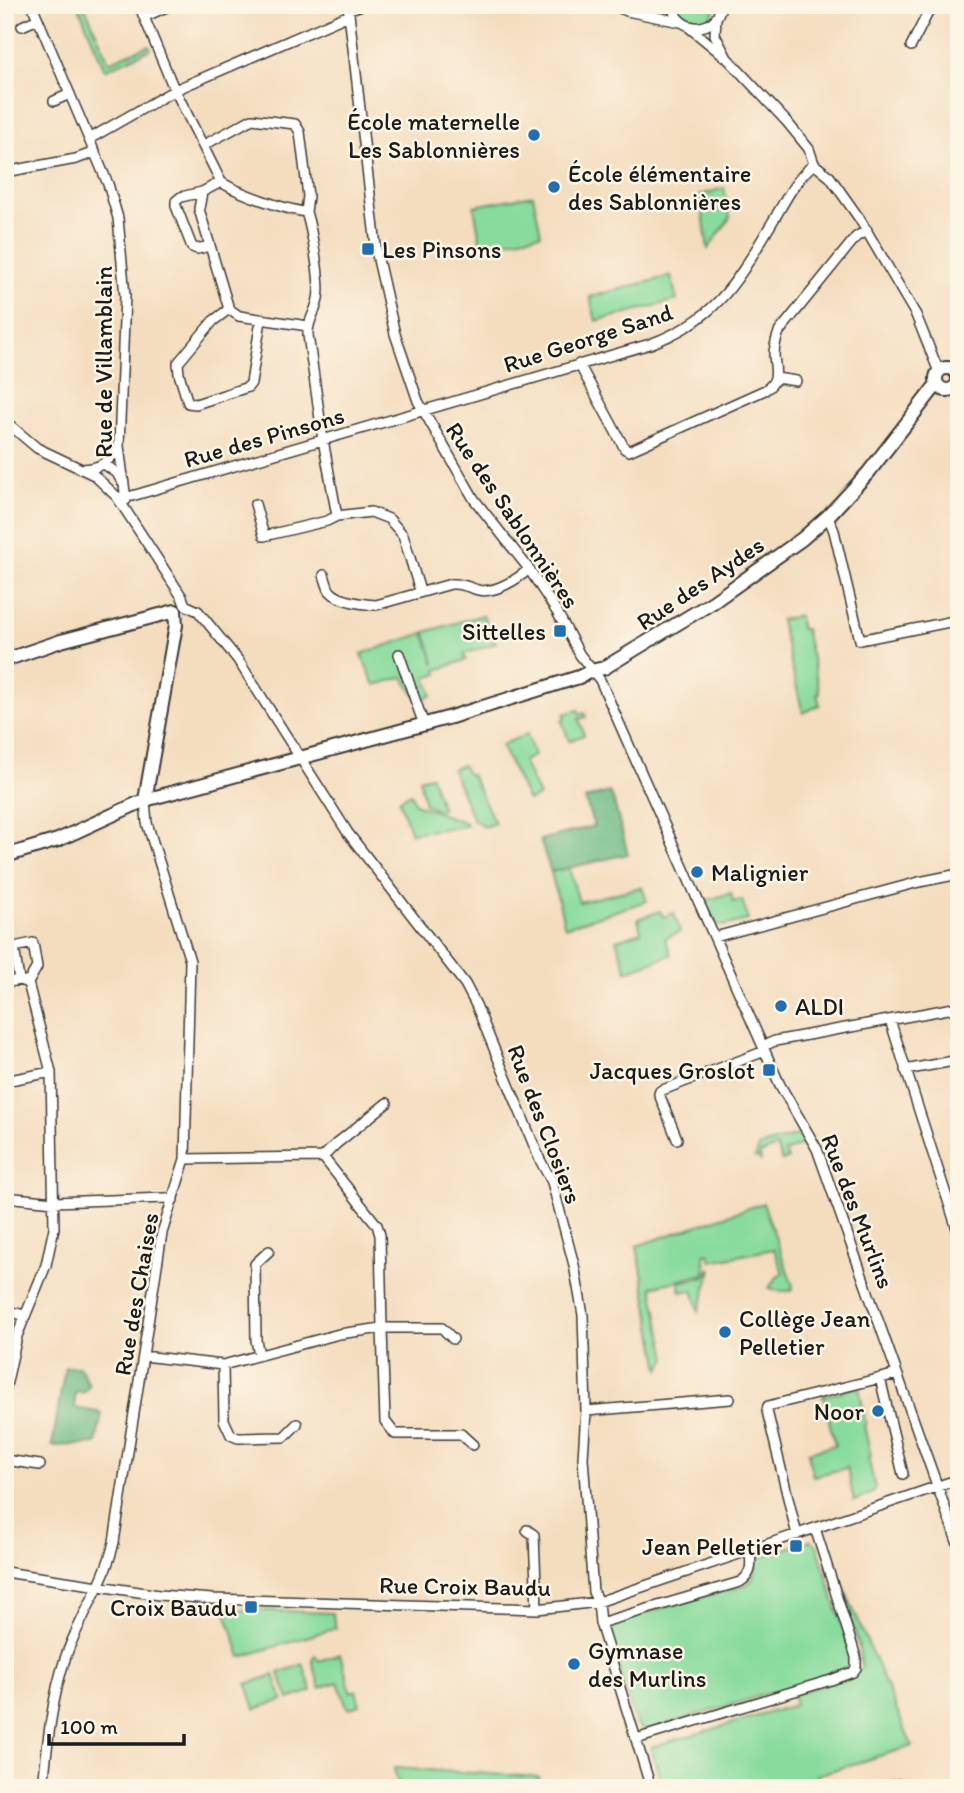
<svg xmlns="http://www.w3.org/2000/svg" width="964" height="1793" font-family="Itim,sans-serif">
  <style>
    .green { fill: #88db9c; stroke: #527c5c; stroke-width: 2 }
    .forest { fill: #6ebb84; stroke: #456c50; stroke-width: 2 }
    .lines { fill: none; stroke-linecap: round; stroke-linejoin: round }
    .street-casing { stroke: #3c3934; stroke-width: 12 }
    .secondary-casing { stroke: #3c3934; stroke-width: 16 }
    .street { stroke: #fff; stroke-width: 9 }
    .secondary { stroke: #fff; stroke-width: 12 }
    .poi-dot { fill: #1f6fb2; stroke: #fcf5e5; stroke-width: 2.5 }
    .labels { text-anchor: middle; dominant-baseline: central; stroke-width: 5; stroke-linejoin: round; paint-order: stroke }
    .poi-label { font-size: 24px; fill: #1c1c1c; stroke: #fcf5e5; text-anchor: end }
    .street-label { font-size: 24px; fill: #1c1c1c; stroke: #fcf5e5 }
  </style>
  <rect width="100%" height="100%" fill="#fcf5e5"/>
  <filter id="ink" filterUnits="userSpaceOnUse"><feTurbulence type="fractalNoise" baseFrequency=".0143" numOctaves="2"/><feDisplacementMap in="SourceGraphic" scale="14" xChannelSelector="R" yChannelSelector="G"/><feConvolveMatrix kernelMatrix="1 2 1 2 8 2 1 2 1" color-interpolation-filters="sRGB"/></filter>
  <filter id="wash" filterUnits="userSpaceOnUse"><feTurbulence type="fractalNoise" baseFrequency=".00686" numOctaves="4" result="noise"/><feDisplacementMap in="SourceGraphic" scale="28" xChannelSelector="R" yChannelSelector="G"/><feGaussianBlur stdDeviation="1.57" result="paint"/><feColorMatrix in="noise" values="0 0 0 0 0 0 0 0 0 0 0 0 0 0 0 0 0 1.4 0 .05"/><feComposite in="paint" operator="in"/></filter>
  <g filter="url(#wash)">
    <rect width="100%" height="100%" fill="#f4ddbf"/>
    <!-- green -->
    <path class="green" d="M78 5H84L109 62 149 45 151 49 105 70Z
      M676 5H716C711 26 699 26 682 18Z
      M724 188 730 218 708 249 700 195Z
      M533 195 541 234 481 246 474 206Z
      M671 276 677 300 596 321 590 297Z
      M483 615 496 643 464 654 466 660 437 670 438 674 426 678 432 695 419 701 403 677 375 685 361 654 424 633 435 665 425 632Z
      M798 616 801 629H805L820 693 817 694 820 705 803 713 780 620Z
      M578 710 580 714 585 713 586 717 579 719 584 735 569 741 562 721 565 719 564 714Z
      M527 734 534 756 523 761 539 796 528 801 501 745Z
      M462 765 468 775 471 774 495 823 484 827 473 819 452 769Z
      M431 776 442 809 437 810 425 804 419 779Z
      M411 793 415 804 466 823 467 826 411 833 399 800Z
      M569 868 579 902 642 887 647 901 565 927 551 872Z
      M731 893 733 902 742 900 748 920 723 926 716 924 704 901Z
      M660 911 663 917 674 913 680 932 665 938 671 955 627 971 616 940 641 932 638 919Z
      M803 1133 810 1147 803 1144 785 1152 788 1159 782 1161 776 1147 760 1154 761 1162 759 1158H755L759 1147Z
      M763 1203 793 1286 791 1291H779L769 1288 776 1278 783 1273 774 1249 711 1261 709 1253 704 1254 706 1269 704 1274 652 1287 667 1358 660 1369 637 1246Z
      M710 1268 712 1270 699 1311 693 1290 681 1292 679 1282 705 1277Z
      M859 1387 866 1425 864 1426 871 1456 868 1457 875 1488 873 1493 854 1501 847 1468 813 1476 808 1452 835 1445 823 1396Z
      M810 1540 817 1545 853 1661 849 1669 645 1731 636 1723 605 1624 748 1584C756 1577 757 1569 755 1559Z
      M835 1567 912 1746 817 1775 821 1788H663L651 1747 795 1705 792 1695 858 1672 862 1666 858 1643Z
      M225 1609 332 1613 336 1628 241 1657Z
      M340 1654 351 1692 356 1690 360 1705 348 1709 338 1682 320 1688 312 1659 315 1655 319 1661Z
      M303 1664 312 1691 289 1699 279 1673Z
      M274 1675 283 1700 255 1709 247 1684Z
      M394 1768 410 1769 539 1777 537 1788H399Z"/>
    <!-- forest -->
    <path class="forest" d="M609 792 613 799 628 854 551 872 540 840 594 826 585 799Z
      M65 1367H80L89 1385 85 1392 75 1393V1408L102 1413 96 1444 52 1446Z"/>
  </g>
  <g filter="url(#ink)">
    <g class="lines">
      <defs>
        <path id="street" d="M32 5 108 184 118 218 125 296 119 446 126 500
          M139 5 172 84 221 182C238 193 286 210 306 212 311 228 322 282 318 299 316 312 307 321 308 335L323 440 337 516
          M348 5 377 255 395 334 418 401 474 499 529 569 557 612 580 655 600 680 780 1085 817 1149 959 1547
          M612 5 627 11 680 22
          M672 5C677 34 717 35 721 5
          M349 9 363 5
          M643 13 661 5
          M144 17 171 5
          M716 18 715 35 727 58 787 122 809 149 814 164 830 177 859 218 916 315 939 372
          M22 26 38 19
          M690 28 724 56
          M911 46 932 5
          M54 101 70 94
          M89 139 175 90 349 15
          M204 145 252 119 295 124 300 132 308 196 306 212
          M5 172 76 159 95 152
          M221 182 202 192 199 209 229 309 239 316 308 326
          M202 192 181 197 176 201V206L192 247 197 249 210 246
          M229 309 213 321 178 363 179 374 188 403 196 404 248 387 251 383 261 320
          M579 364 625 449 629 451 765 390C780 381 775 370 774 355 774 347 776 340 779 332L856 237 867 230
          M776 378 796 381
          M955 386 959 391
          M5 421 37 448 94 475 117 497 182 597 185 605 198 611 238 660 348 833 465 984 476 1005 540 1160 552 1182 574 1265 583 1315 586 1411 583 1458 593 1592 598 1602 600 1623 651 1788
          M104 464 117 473 122 482
          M82 469C100 469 111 461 119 446
          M117 497 132 496 650 344C721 318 739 277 776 216 787 197 796 179 814 164
          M255 504 264 536 327 521 337 516 371 512 389 519 403 535 420 591
          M828 516 834 531 860 640 959 620
          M324 575C326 580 327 587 330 591 339 602 364 604 376 605L451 584C462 583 468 587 478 590 494 594 518 579 529 569
          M399 654 424 725
          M715 937 919 882 959 874
          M19 980 14 947 33 943 37 967 28 983
          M5 983 19 980
          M890 1020 959 1235
          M763 1046 775 1041 959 1007
          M905 1070 959 1060
          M5 1081 51 1072
          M677 1139 659 1094 660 1091 765 1051
          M323 1157 336 1144 387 1103
          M5 1197 54 1202 166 1198 173 1200
          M5 1311 25 1315
          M453 1339 442 1328H382L385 1421 395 1434H461L473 1445
          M259 1355 256 1340 255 1264 269 1251
          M143 1356 223 1365 339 1334 382 1328 380 1235 377 1225 323 1157 185 1159
          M223 1365 224 1420 231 1435 238 1438 284 1437 297 1424
          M880 1378 903 1474
          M5 1391 17 1336 46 1265 54 1228 51 1072 28 983 19 980
          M586 1411 730 1399
          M5 1460 40 1465
          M527 1530 534 1535 537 1609
          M797 1535 767 1411 768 1406 897 1374
          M5 1572 159 1595 212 1599 537 1609 598 1602 959 1479
          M600 1623 740 1582C753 1574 751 1564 750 1550
          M636 1739 831 1680 853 1672 856 1668V1657L815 1528
          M43 1788C47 1745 52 1696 66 1656 80 1616 105 1583 114 1542L162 1233 185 1159 190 961 147 823 145 800
          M883 1788 898 1784 904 1788"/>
        <path id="secondary" d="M936 379a11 11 0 1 1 22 0a11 11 0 1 1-22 0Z
          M5 660 61 641 175 611 176 625 145 800
          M5 856 58 840 145 800 451 717 579 677 591 671 604 668 713 602 802 539 828 516 868 473 937 384"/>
      </defs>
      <!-- street casing -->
      <use href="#street" class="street-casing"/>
      <!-- secondary casing -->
      <use href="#secondary" class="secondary-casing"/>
      <!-- street -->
      <use href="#street" class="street"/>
      <!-- secondary -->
      <use href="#secondary" class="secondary"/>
    </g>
  </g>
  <!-- markers -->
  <g class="poi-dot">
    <circle cx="534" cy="135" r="7"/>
    <circle cx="554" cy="187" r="7"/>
    <rect x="361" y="242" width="14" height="14" rx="3.5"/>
    <rect x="553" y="624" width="14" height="14" rx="3.5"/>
    <circle cx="697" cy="872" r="7"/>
    <circle cx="781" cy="1006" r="7"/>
    <rect x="762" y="1063" width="14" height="14" rx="3.5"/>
    <circle cx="725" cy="1332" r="7"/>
    <circle cx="878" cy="1411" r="7"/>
    <rect x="789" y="1539" width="14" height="14" rx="3.5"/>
    <rect x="244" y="1600" width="14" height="14" rx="3.5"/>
    <circle cx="574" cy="1664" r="7"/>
  </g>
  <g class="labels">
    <!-- poi labels -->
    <g class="poi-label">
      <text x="520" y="121">École maternelle<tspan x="520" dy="28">Les Sablonnières</tspan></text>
      <text x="568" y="173" text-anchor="start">École élémentaire<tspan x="568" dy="28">des Sablonnières</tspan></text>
      <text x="382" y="249" text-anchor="start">Les Pinsons</text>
      <text x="546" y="631">Sittelles</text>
      <text x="711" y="872" text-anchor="start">Malignier</text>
      <text x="795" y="1006" text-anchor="start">ALDI</text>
      <text x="755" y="1070">Jacques Groslot</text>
      <text x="739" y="1318" text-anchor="start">Collège Jean<tspan x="739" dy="28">Pelletier</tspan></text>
      <text x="864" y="1411">Noor</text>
      <text x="782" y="1546">Jean Pelletier</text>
      <text x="237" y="1607">Croix Baudu</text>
      <text x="588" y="1650" text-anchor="start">Gymnase<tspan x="588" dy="28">des Murlins</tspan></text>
    </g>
    <!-- street labels -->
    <g class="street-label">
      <text transform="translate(588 338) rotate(-18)">Rue George Sand</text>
      <text transform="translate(103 362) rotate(-90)">Rue de Villamblain</text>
      <text transform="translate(264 437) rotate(-16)">Rue des Pinsons</text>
      <text transform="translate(513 515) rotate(56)">Rue des Sablonnières</text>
      <text transform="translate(700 583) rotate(-34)">Rue des Aydes</text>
      <text transform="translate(545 1124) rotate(69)">Rue des Closiers</text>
      <text transform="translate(858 1211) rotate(69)">Rue des Murlins</text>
      <text transform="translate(136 1294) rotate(-80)">Rue des Chaises</text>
      <text transform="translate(465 1586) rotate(1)">Rue Croix Baudu</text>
    </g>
  </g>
  <!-- margin -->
  <rect width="964" height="1793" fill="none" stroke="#fcf5e5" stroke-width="28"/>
  <!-- scale -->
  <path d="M49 1734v10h135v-10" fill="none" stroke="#1c1c1c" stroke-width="3.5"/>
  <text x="60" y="1734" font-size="21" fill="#1c1c1c" stroke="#fcf5e5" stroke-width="5" paint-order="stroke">100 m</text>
</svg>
